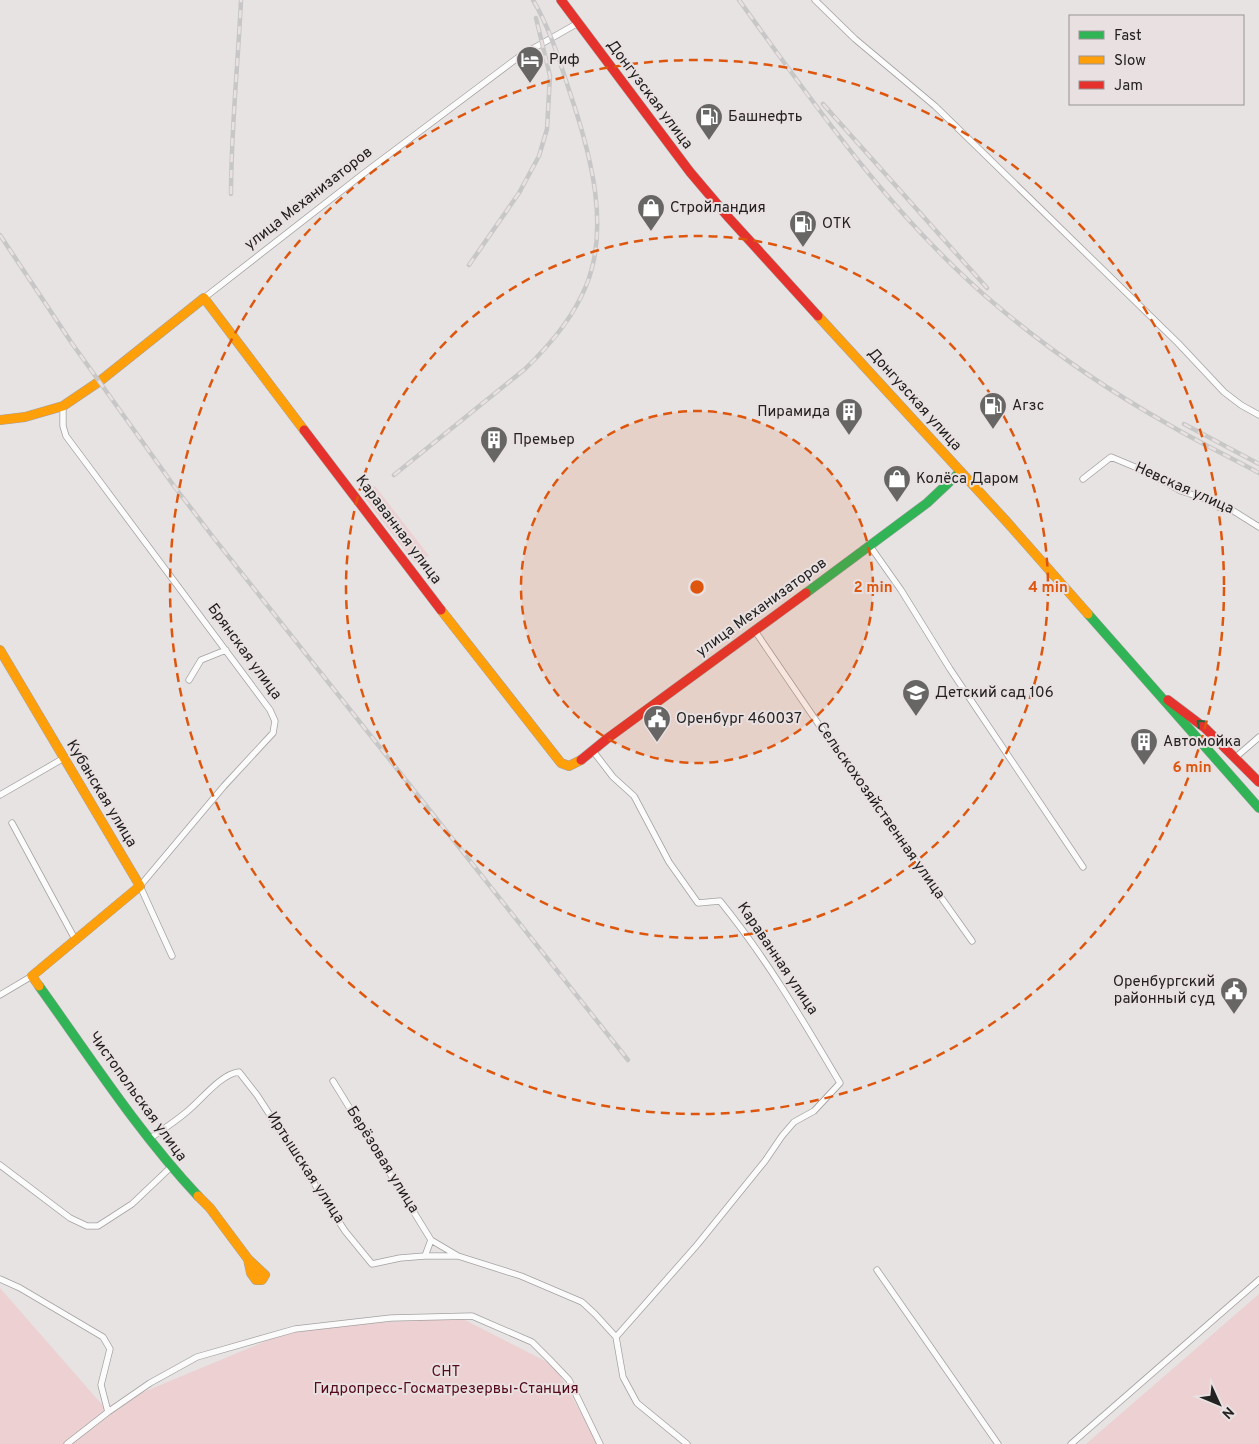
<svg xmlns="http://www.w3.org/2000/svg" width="1259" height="1444" font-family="Overpass,sans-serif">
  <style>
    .green { fill: #ecd0d2 }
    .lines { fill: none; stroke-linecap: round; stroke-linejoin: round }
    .street-casing { stroke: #a4a1a1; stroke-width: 7 }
    .fast-casing { stroke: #a4a1a1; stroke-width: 10 }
    .slow-casing { stroke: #a4a1a1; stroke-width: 10 }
    .jam-casing { stroke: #a4a1a1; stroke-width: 10 }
    .street { stroke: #fbfbfb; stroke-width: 5.5 }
    .fast { stroke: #30b455; stroke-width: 9 }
    .slow { stroke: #ff9f0a; stroke-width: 9 }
    .jam { stroke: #e5322d; stroke-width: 9 }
    .rail-casing { stroke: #c8c7c7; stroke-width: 4.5 }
    .rail { stroke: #e9e1e1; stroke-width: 2.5; stroke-dasharray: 8; stroke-linecap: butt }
    .oneway { stroke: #296338 }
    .ring { fill: none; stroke: #de560d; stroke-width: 2.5; stroke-dasharray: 9 6 }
    .labels { text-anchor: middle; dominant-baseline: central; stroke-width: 4; stroke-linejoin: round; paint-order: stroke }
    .poi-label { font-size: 15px; fill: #242121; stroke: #e9e1e1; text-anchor: start }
    .street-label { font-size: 15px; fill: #242121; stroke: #e9e1e1 }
    .park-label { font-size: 15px; fill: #55091c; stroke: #e9e1e1 }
    .centre { fill: #de560d; stroke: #e9e1e1; stroke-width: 2.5 }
    .ring-label { font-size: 15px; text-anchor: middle; font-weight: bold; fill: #de560d; stroke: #e9e1e1; stroke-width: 4; stroke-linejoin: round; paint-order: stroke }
  </style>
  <rect width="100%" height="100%" fill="#e7e3e3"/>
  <!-- green -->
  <path class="green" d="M375 486 429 556 414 562 363 496Z
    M0 1288 105 1408 295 1329 459 1317 555 1366 598 1444H0Z
    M1259 1294V1444H1086Z"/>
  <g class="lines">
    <defs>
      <path id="street" d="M815 0 855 39 935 106 1178 343 1224 392 1241 405 1259 415
        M204 298 363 174 520 56 578 23
        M63 406V426L66 436 270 710 275 721 273 733 224 786 140 886 172 956
        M1083 479 1111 457 1147 472 1181 491 1224 505 1259 527
        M870 546 901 590 950 669 1083 867
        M755 631 828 738 972 941
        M189 680 201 660 226 650
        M593 751 613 777 634 796 669 862 698 903 720 901C767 959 802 1019 840 1083L814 1111 794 1122 782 1136 765 1161 697 1245 616 1337
        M1236 757 1259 737
        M0 795 64 758
        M12 823 76 941
        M0 995 32 976
        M333 1081 431 1240 458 1256
        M149 1139C161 1131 173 1123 184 1114 200 1102 220 1074 239 1072L257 1095 345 1231 372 1264 400 1258 425 1256 431 1240
        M0 1165 70 1218 87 1226H98L132 1204 171 1167
        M425 1256H458L521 1276 582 1302 595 1314 616 1337 623 1377 637 1403 687 1444
        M877 1270 998 1444
        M0 1279 20 1288 103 1337 110 1349 101 1385 108 1412 67 1444
        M108 1412 150 1383 197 1357 295 1329 391 1318 472 1316 532 1342 550 1360 569 1380 600 1444
        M1071 1444 1259 1280"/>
      <path id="fast" d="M806 593 927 503 960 472
        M1088 614 1259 808
        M39 986C90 1057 138 1132 198 1196"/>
      <path id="slow" d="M818 316 1007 522 1088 614
        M0 420 25 417 63 406 100 381 204 298 304 430
        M441 610 561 763 569 766 581 760
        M0 650 140 886 32 976 39 986
        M198 1196 210 1208 248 1259 251 1273 256 1280H262L265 1275 248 1259"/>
      <path id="jam" d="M561 0 690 172 729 218 818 316
        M304 430 441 610
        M1168 700 1205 728 1259 782
        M581 760 608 738 806 593"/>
    </defs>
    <!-- street casing -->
    <use href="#street" class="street-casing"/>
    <!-- fast casing -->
    <use href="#fast" class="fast-casing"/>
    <!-- slow casing -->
    <use href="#slow" class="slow-casing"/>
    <!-- jam casing -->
    <use href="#jam" class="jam-casing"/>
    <!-- street -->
    <use href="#street" class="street"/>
    <!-- fast -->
    <use href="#fast" class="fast"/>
    <!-- slow -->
    <use href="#slow" class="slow"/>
    <!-- jam -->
    <use href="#jam" class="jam"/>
    <defs>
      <path id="rail" d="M739 0C816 107 894 219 996 305 1048 349 1106 389 1166 423 1196 441 1228 456 1259 473
        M823 104 987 288
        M231 194C231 129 238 65 241 0
        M0 235 71 342 174 486 213 537 628 1060
        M469 265 519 193 539 156 547 129 550 76 536 18
        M1184 424 1259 464
        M394 475 525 369C550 345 573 318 586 286 610 228 591 156 572 99 561 66 551 30 533 0"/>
    </defs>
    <!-- rail casing -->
    <use href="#rail" class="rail-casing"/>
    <!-- rail -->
    <use href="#rail" class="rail"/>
  </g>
  <!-- one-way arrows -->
  <defs><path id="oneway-chevron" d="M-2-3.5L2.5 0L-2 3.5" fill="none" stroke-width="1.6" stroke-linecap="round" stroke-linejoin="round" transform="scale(1.25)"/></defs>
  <use class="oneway" href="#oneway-chevron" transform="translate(1200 723) rotate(-139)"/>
  <!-- distance rings -->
  <circle cx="697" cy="587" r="176" fill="#de560d" fill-opacity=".12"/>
  <g class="ring">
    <circle cx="697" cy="587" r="176"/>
    <circle cx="697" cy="587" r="351"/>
    <circle cx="697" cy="587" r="527"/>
  </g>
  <!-- icons -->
  <defs>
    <symbol id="hotel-pin" viewBox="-11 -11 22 30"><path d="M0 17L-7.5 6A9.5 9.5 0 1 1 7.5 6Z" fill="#686565" stroke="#e9e1e1"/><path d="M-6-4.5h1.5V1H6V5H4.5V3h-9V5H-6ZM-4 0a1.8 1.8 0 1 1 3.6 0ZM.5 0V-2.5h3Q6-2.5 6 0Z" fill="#fff"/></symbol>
    <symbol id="fuel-pin" viewBox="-11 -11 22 30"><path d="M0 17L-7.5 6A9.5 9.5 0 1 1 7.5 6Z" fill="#686565" stroke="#e9e1e1"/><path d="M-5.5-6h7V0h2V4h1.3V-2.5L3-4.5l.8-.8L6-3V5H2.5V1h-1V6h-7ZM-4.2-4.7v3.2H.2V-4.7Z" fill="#fff"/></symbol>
    <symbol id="shop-pin" viewBox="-11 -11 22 30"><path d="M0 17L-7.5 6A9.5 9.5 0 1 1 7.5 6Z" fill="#686565" stroke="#e9e1e1"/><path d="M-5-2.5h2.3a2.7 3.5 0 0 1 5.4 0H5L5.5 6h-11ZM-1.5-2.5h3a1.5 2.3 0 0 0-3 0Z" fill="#fff"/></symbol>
    <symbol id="building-pin" viewBox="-11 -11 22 30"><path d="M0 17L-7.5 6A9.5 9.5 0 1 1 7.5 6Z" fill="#686565" stroke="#e9e1e1"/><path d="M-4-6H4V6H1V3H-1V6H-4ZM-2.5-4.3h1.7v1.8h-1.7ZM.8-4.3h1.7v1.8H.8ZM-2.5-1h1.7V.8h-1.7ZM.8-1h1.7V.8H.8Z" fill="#fff"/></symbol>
    <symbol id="school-pin" viewBox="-11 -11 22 30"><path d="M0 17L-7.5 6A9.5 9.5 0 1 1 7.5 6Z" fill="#686565" stroke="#e9e1e1"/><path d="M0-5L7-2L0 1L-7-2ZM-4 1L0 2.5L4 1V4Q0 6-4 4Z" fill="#fff"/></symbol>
    <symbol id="civic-pin" viewBox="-11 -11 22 30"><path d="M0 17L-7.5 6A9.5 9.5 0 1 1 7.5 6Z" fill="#686565" stroke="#e9e1e1"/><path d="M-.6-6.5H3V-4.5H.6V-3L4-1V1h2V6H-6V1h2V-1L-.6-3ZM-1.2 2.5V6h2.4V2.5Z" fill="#fff"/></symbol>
  </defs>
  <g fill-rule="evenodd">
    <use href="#hotel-pin" x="514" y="44" width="32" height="43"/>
    <use href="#fuel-pin" x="693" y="101" width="32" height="43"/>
    <use href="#shop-pin" x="635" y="192" width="32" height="43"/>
    <use href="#fuel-pin" x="787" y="208" width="32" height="43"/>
    <use href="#fuel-pin" x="977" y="390" width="32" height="43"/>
    <use href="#building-pin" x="833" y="396" width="32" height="43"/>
    <use href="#building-pin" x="478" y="424" width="32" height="43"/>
    <use href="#shop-pin" x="881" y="463" width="32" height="43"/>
    <use href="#school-pin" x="900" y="677" width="32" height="43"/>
    <use href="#civic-pin" x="641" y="703" width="32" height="43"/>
    <use href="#building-pin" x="1128" y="726" width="32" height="43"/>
    <use href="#civic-pin" x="1218" y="975" width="32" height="43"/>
  </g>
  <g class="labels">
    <!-- poi labels -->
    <g class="poi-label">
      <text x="549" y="60">Риф</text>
      <text x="728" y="117">Башнефть</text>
      <text x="670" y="208">Стройландия</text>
      <text x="822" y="224">ОТК</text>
      <text x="1012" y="406">Агзс</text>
      <text x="830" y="412" text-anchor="end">Пирамида</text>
      <text x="513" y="440">Премьер</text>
      <text x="916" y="479">Колёса Даром</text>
      <text x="935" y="693">Детский сад 106</text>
      <text x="676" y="719">Оренбург 460037</text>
      <text x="1163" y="742">Автомойка</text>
      <text x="1215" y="982" text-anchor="end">Оренбургский<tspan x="1215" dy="17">районный суд</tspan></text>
    </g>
    <!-- street labels -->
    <g class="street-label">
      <text transform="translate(649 95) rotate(53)">Донгузская улица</text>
      <text transform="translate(309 199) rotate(-38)">улица Механизаторов</text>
      <text transform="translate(914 400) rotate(48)">Донгузская улица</text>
      <text transform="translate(1184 489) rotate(24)">Невская улица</text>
      <text transform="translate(398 530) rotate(53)">Караванная улица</text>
      <text transform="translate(762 608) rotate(-36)">улица Механизаторов</text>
      <text transform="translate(244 652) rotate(54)">Брянская улица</text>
      <text transform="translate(101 794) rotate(59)">Кубанская улица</text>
      <text transform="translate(880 811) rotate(55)">Сельскохозяйственная улица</text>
      <text transform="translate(777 959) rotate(56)">Караванная улица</text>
      <text transform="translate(137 1097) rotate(54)">Чистопольская улица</text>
      <text transform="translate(382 1160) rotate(58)">Берёзовая улица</text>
      <text transform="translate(305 1168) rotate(57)">Иртышская улица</text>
    </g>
    <!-- park labels -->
    <g class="park-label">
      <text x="446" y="1372">СНТ<tspan x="446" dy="17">Гидропресс-Госматрезервы-Станция</tspan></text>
    </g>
  </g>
  <circle cx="697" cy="587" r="8" class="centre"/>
  <g class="ring-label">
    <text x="873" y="592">2 min</text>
    <text x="1048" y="592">4 min</text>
    <text x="1192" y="772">6 min</text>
  </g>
  <!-- legend -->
  <rect x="1069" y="15" width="175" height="90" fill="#e9e1e1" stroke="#9a9494"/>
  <rect x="1079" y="31" width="25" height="8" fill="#30b455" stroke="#9a9494"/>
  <text x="1114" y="40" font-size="15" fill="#242121">Fast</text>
  <rect x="1079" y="56" width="25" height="8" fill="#ff9f0a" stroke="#9a9494"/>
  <text x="1114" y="65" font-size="15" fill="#242121">Slow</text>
  <rect x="1079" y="81" width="25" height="8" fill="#e5322d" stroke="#9a9494"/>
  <text x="1114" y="90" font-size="15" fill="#242121">Jam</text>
  <!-- north arrow -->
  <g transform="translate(1219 1404) rotate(134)" stroke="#e9e1e1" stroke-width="4" paint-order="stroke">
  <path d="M0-4L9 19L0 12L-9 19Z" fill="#242121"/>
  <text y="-8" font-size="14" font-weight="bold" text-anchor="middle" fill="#242121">N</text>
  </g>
</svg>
